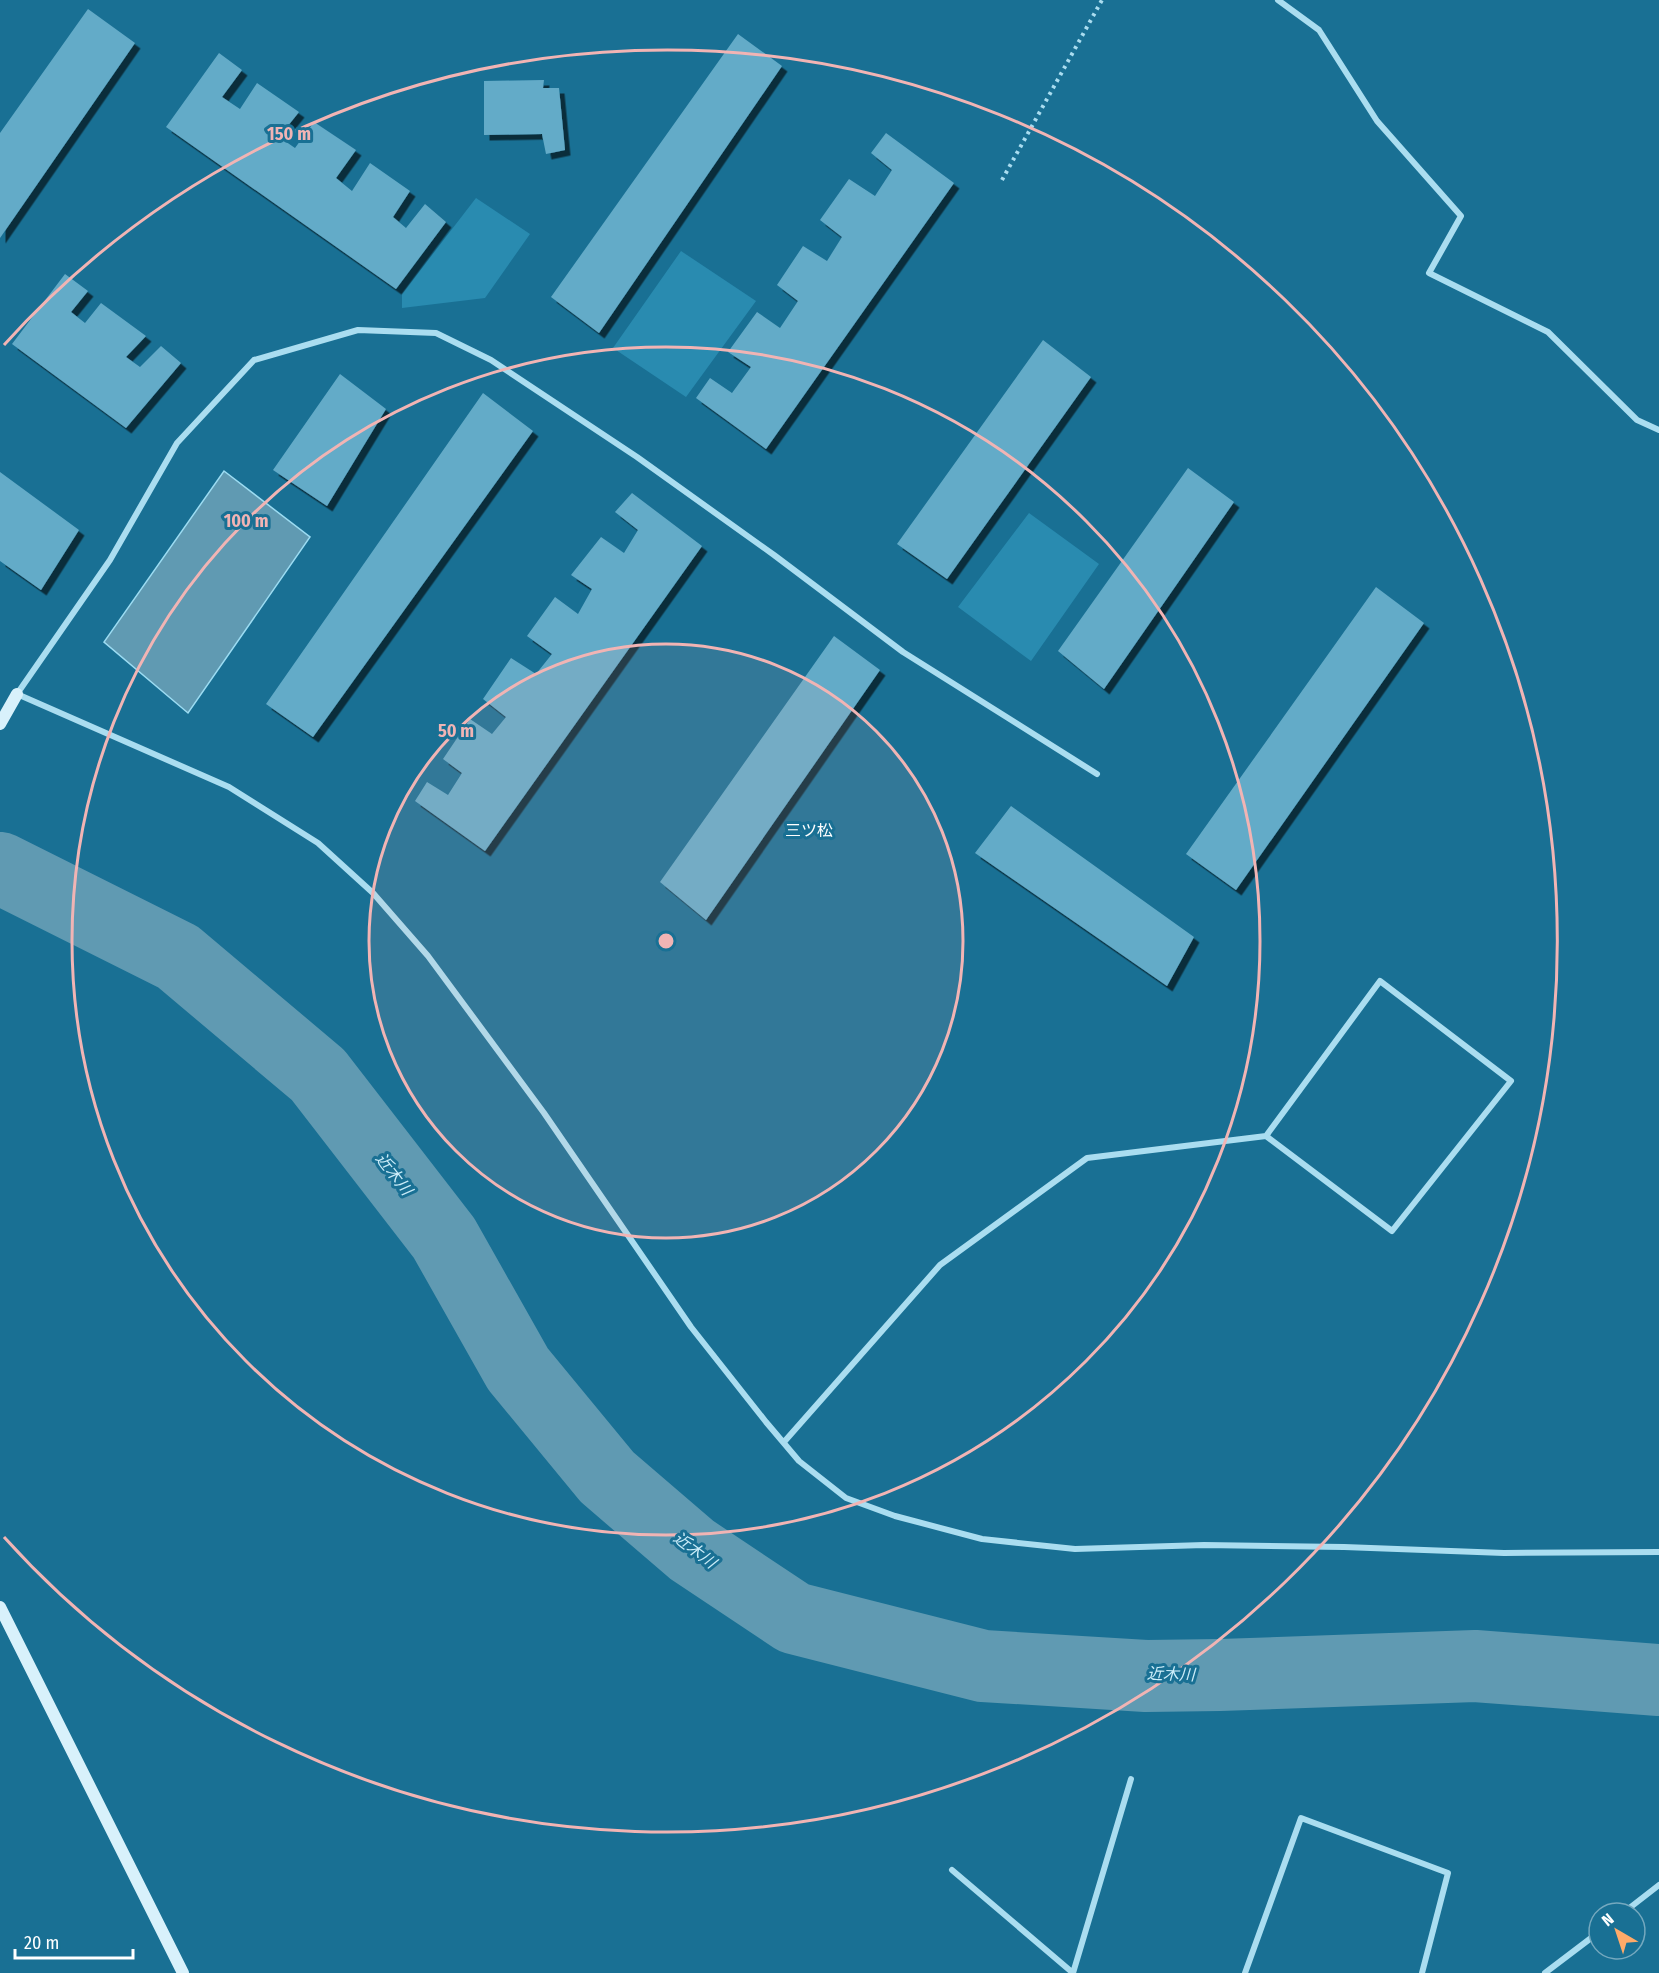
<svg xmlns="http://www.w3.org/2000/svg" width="1659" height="1973" font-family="'Fira Sans Condensed','Noto Sans JP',sans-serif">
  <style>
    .green { fill: #298bb0 }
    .water { fill: #609ab2; stroke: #9cdcf2; stroke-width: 1.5 }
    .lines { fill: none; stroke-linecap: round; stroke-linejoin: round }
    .river { stroke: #609ab2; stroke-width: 72 }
    .building { fill: #64abc8; filter: url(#shadow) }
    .path { stroke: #aaddf0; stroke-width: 4; stroke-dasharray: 3 4.5; stroke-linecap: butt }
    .street { stroke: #aaddf0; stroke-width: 6 }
    .secondary { stroke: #d8f1fb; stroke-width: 12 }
    .ring { fill: none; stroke: #f1b4b4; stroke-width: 3 }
    .labels { text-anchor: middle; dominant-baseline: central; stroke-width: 6; stroke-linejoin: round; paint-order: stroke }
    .neighbourhood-label { font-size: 16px; fill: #fff; stroke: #197094 }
    .water-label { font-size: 16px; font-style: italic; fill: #ccedf9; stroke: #197094 }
    .centre { fill: #f1b4b4; stroke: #197094; stroke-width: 3 }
    .ring-label { font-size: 18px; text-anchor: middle; font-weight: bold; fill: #f1b4b4; stroke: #197094; stroke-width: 6; stroke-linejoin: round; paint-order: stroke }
  </style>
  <defs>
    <filter id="shadow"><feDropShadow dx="5.5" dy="5.5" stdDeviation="0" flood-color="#0009"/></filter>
  </defs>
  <rect width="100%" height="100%" fill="#197094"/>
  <!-- green -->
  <path class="green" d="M476 198 530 234 485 298 402 308V294Z
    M681 251 756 301 686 397 613 348Z
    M1029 513 1099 564 1031 661 958 607Z"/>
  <!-- water -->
  <path class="water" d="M224 471 310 537 188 713 104 642Z"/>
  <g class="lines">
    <!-- river -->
    <path class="river" d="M0 868 178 957 318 1075 444 1238 518 1369 607 1477 692 1550 794 1618 983 1666 1146 1676 1220 1675 1475 1666 1659 1680"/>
  </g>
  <!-- building -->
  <path class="building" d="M88 9 135 43 0 238V133Z
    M738 34 782 66 599 333 551 297Z
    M219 53 242 70 222 97 240 109 257 83 299 112 279 137 295 148 314 122 356 150 336 178 352 191 370 163 410 191 393 217 406 228 425 204 446 222 396 289 166 127Z
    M544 80 543 88H559L565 150 546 154 542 134 484 135V81Z
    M886 133 954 183 766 449 696 398 710 378 732 393 751 367 728 352 757 312 780 328 798 301 777 285 803 246 827 261 842 237 820 220 849 179 875 196 892 170 871 153Z
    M65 274 88 291 71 312 85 323 101 303 146 336 126 357 140 367 161 346 181 363 126 428 12 344Z
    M1043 340 1091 377 947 579 897 544Z
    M340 374 386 409 327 506 273 470Z
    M483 393 533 431 313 737 266 704Z
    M1188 468 1234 502 1104 689 1058 651Z
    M0 472 79 530 41 590 0 561Z
    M632 493 702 546 485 851 415 801 427 782 448 795 462 773 443 759 470 719 492 734 506 717 483 699 511 658 536 674 552 654 527 636 555 597 578 614 592 589 571 575 601 537 624 553 638 530 615 512Z
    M1376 587 1424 623 1236 890 1186 854Z
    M834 636 880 670 706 920 660 882Z
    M1011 806 1194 937 1167 986 975 853Z"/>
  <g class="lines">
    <!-- path -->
    <path class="path" d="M1002 180 1102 0"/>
    <!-- street -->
    <path class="street" d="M1278 0 1319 30 1377 121 1461 216 1429 273 1548 332 1637 420 1659 430
      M1097 774 903 652 774 555 637 457 491 360 436 333 358 330 254 360 177 443 110 560 17 694 229 787 318 843 373 893 428 956 544 1113 691 1327 766 1422 799 1461 846 1498 895 1516 982 1539 1075 1549 1204 1545 1344 1547 1504 1553 1659 1552
      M784 1442 940 1265 1087 1158 1266 1136 1380 981 1511 1081 1392 1231 1266 1136
      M952 1870 1073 1973
      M1623 1913 1659 1885
      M1073 1973 1131 1779
      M1245 1973 1301 1818 1448 1873 1422 1973
      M1545 1973 1599 1932"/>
    <!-- secondary -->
    <path class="secondary" d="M0 724 17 694
      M0 1607 183 1973"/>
  </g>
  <!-- distance rings -->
  <circle cx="666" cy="941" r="297" fill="#f1b4b4" fill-opacity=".12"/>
  <g class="ring">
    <circle cx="666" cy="941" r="297"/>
    <circle cx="666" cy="941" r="594"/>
    <path d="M4 345A891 891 0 1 1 4 1537"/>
  </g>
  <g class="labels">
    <!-- neighbourhood labels -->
    <g class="neighbourhood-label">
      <text x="809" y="830">三ツ松</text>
    </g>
    <!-- water labels -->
    <g class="water-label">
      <text transform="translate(394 1174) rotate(52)">近木川</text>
      <text transform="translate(695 1550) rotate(37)">近木川</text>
      <text transform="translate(1171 1674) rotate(2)">近木川</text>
    </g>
  </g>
  <circle cx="666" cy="941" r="9" class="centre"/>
  <g class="ring-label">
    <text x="289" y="140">150 m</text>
    <text x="246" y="527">100 m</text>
    <text x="456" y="737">50 m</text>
  </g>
  <!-- north arrow -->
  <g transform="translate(1617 1931) rotate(321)"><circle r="28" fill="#197094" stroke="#75a9bf" stroke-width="1.5"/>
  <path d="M0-4.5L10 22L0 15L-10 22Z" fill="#ffaa69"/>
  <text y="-9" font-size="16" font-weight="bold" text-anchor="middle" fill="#ffffff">N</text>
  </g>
  <!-- scale -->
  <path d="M15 1949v9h118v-9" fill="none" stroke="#ffffff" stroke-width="3"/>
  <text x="24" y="1949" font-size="18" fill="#ffffff" stroke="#197094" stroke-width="4.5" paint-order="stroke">20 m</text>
</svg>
